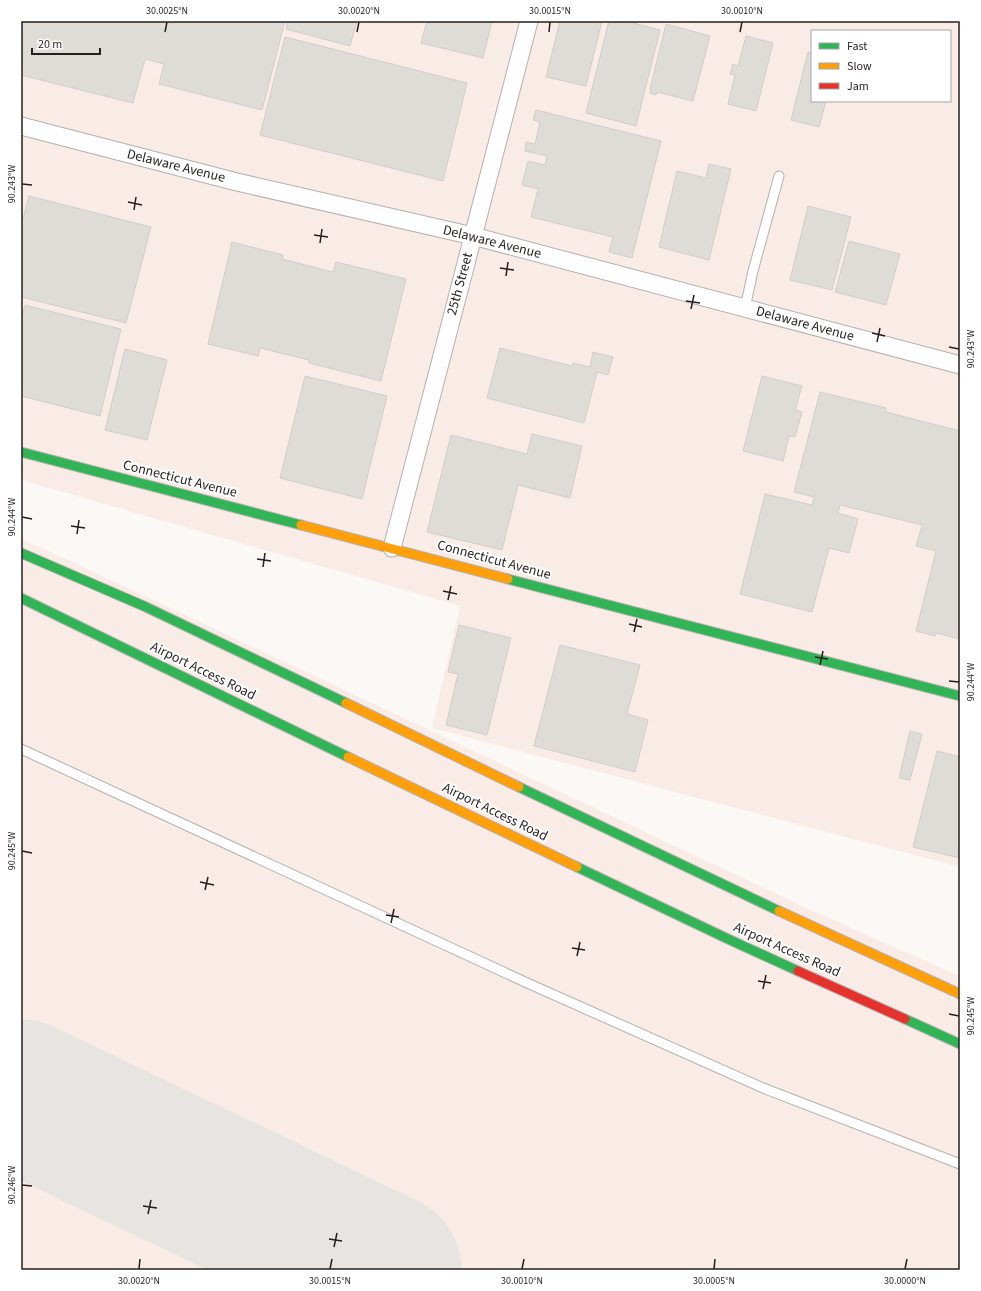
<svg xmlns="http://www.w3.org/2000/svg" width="981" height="1291" font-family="'Source Sans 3',sans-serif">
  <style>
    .built { fill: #f9ece6; fill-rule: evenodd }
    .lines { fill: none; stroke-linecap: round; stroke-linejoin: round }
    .runway { stroke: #e7e4e2; stroke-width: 153 }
    .building { fill: #dfdbd7; stroke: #d1cdca }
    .lane-casing { stroke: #b6b0ae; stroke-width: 11 }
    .street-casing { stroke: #b6b0ae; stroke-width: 19 }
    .fast-casing { stroke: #b6b0ae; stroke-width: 11 }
    .slow-casing { stroke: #b6b0ae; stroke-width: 11 }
    .jam-casing { stroke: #b6b0ae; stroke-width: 11 }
    .lane { stroke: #fffefe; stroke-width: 9 }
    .street { stroke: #fffefe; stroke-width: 17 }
    .fast { stroke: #30b455; stroke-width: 9 }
    .slow { stroke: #ff9f0a; stroke-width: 9 }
    .jam { stroke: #e5322d; stroke-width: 9 }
    .ticks { fill: none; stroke: #261f1d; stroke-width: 1.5 }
    .labels { text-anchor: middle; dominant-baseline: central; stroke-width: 4; stroke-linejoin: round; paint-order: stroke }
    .street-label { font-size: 14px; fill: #261f1d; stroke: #fff }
    .neatline { fill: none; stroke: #261f1d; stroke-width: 1.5 }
    .ticks-label { font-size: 10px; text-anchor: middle; fill: #261f1d }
  </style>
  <rect width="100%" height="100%" fill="#fcf8f6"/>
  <!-- built -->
  <path class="built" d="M21 21H960V867L432 728 460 606 21 480ZM812 31H950V101H812Z
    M21 539 79 565 815 912 960 976V1270H21Z"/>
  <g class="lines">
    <!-- runway -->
    <path class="runway" d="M21 1096 385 1270"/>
  </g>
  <!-- building -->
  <path class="building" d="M21 21H163L174 24 175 21H285L262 110 159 84 164 64 145 59 133 103 21 75Z
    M288 21H357L350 46 286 29Z
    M427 21H492L483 58 421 43Z
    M560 21H602L586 86 546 77Z
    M609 21H626L660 30 636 126 586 113Z
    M666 24 710 36 693 101 657 92 656 95 650 93 651 90 650 89Z
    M746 36 773 43 756 111 728 104 735 75 730 74 733 64 738 66Z
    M285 37 467 83 443 181 260 135Z
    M808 52 812 53V101H826L819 127 791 120Z
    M536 110 661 141 632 258 609 252 613 237 531 217 538 189 522 185 528 161 545 165 547 156 525 151 526 142 535 144 540 122 533 120Z
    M709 164 731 169 709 260 659 247 677 171 706 178Z
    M29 196 151 227 126 323 21 297V226Z
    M808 206 851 217 832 290 790 280Z
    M849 241 900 254 886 305 835 292Z
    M232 242 283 255 282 259 333 272 336 262 406 279 381 381 309 363V360L260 348 258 356 208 344Z
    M25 305 121 329 100 416 21 396V320Z
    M500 348 572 366 573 363 590 367 593 352 613 357 608 375 597 372 584 423 487 398Z
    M125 349 167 360 147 440 105 430Z
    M305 376 387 396 362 499 280 478Z
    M762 376 802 386 795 410 802 412 795 437 789 436 783 461 743 451Z
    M820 392 886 408V412L960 431V639L936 633 935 636 916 631 936 551 916 546 922 525 840 505 838 513 858 519 849 553 829 548 812 612 740 594 765 494 812 505 814 497 794 492Z
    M532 434 582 446 570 498 518 485 502 550 427 532 451 435 527 454Z
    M459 625 511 638 487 735 446 725 458 674 448 672Z
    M560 645 640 665 627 714 648 720 635 772 534 746Z
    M910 731 922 734 910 780 899 778Z
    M937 751 960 757V858L913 847Z"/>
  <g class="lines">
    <defs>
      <path id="lane" d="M745 308 753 271 779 176
        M21 749 525 982 763 1088 960 1164"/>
      <path id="street" d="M21 126 237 182 473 236 960 365
        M392 548 529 21"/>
      <path id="fast" d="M21 452 301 525
        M21 553 146 607 346 703
        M508 579 960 696
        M21 598 348 757
        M519 787 779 911
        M577 867 728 939 798 971
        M905 1019 960 1044"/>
      <path id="slow" d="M301 525 508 579
        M346 703 519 787
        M348 757 577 867
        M779 911 960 994"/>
      <path id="jam" d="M798 971 905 1019"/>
    </defs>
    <!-- lane casing -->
    <use href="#lane" class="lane-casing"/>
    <!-- street casing -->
    <use href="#street" class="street-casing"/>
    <!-- fast casing -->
    <use href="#fast" class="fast-casing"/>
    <!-- slow casing -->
    <use href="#slow" class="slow-casing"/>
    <!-- jam casing -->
    <use href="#jam" class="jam-casing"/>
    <!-- lane -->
    <use href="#lane" class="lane"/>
    <!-- street -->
    <use href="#street" class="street"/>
    <!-- fast -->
    <use href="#fast" class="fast"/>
    <!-- slow -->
    <use href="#slow" class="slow"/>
    <!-- jam -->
    <use href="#jam" class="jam"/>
  </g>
  <!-- ticks -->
  <path class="ticks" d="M165 32 167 22M357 32 359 22M549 32 550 22M740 32 742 22M22 184 32 185M128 202 142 205M134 210 136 197M314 235 328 237M320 243 322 229M500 268 514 270M506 276 508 262M686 301 700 303M691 309 694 295M872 333 885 336M877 342 880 328M949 347 959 349M22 517 32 519M71 526 85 528M77 534 79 520M257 559 271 561M263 567 265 553M443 591 457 594M448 600 451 586M629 624 642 627M634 632 637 619M815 657 828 659M820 665 823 651M949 681 959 682M22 851 32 853M200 882 214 885M205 890 208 877M386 915 399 917M391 923 394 909M572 948 585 950M577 956 580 942M758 981 771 983M763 989 766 975M949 1014 959 1016M22 1185 32 1186M143 1206 157 1208M148 1214 151 1200M329 1239 342 1241M334 1247 337 1233M139 1269 140 1259M330 1269 332 1259M522 1269 524 1259M714 1269 715 1259M905 1269 907 1259"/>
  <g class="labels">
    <!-- street labels -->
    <g class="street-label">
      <text transform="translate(176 166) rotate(14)">Delaware Avenue</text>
      <text transform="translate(492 242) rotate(14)">Delaware Avenue</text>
      <text transform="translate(460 284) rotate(-75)">25th Street</text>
      <text transform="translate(805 324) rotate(15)">Delaware Avenue</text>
      <text transform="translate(180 479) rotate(14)">Connecticut Avenue</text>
      <text transform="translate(494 560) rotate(15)">Connecticut Avenue</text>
      <text transform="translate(203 671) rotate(26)">Airport Access Road</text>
      <text transform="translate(495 812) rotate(26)">Airport Access Road</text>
      <text transform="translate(787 950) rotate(24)">Airport Access Road</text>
    </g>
  </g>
  <!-- border -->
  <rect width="981" height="1291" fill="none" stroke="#ffffff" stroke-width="44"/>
  <!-- legend -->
  <rect x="811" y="30" width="140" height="72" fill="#ffffff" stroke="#a8a5a5"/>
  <rect x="819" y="43" width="20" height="6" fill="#30b455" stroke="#a8a5a5"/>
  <text x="847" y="50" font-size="12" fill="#261f1d">Fast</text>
  <rect x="819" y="63" width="20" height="6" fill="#ff9f0a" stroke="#a8a5a5"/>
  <text x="847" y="70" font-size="12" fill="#261f1d">Slow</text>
  <rect x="819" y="83" width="20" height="6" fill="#e5322d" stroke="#a8a5a5"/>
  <text x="847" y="90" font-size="12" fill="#261f1d">Jam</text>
  <!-- scale -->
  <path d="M32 48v6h68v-6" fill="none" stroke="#261f1d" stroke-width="2"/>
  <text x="38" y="48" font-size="12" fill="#261f1d" stroke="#ffffff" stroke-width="3" paint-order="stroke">20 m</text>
  <rect x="22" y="22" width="937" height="1247" class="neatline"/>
  <g class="ticks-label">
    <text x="167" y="14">30.0025°N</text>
    <text x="359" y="14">30.0020°N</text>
    <text x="550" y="14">30.0015°N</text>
    <text x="742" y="14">30.0010°N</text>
    <text transform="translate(11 184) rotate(-90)" y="4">90.243°W</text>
    <text transform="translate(970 349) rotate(-90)" y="4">90.243°W</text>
    <text transform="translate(11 517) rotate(-90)" y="4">90.244°W</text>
    <text transform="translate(970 682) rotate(-90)" y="4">90.244°W</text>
    <text transform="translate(11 851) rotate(-90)" y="4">90.245°W</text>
    <text transform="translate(970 1016) rotate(-90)" y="4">90.245°W</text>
    <text transform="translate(11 1185) rotate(-90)" y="4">90.246°W</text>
    <text x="139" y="1284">30.0020°N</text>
    <text x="330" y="1284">30.0015°N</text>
    <text x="522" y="1284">30.0010°N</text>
    <text x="714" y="1284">30.0005°N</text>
    <text x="905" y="1284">30.0000°N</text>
  </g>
</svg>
